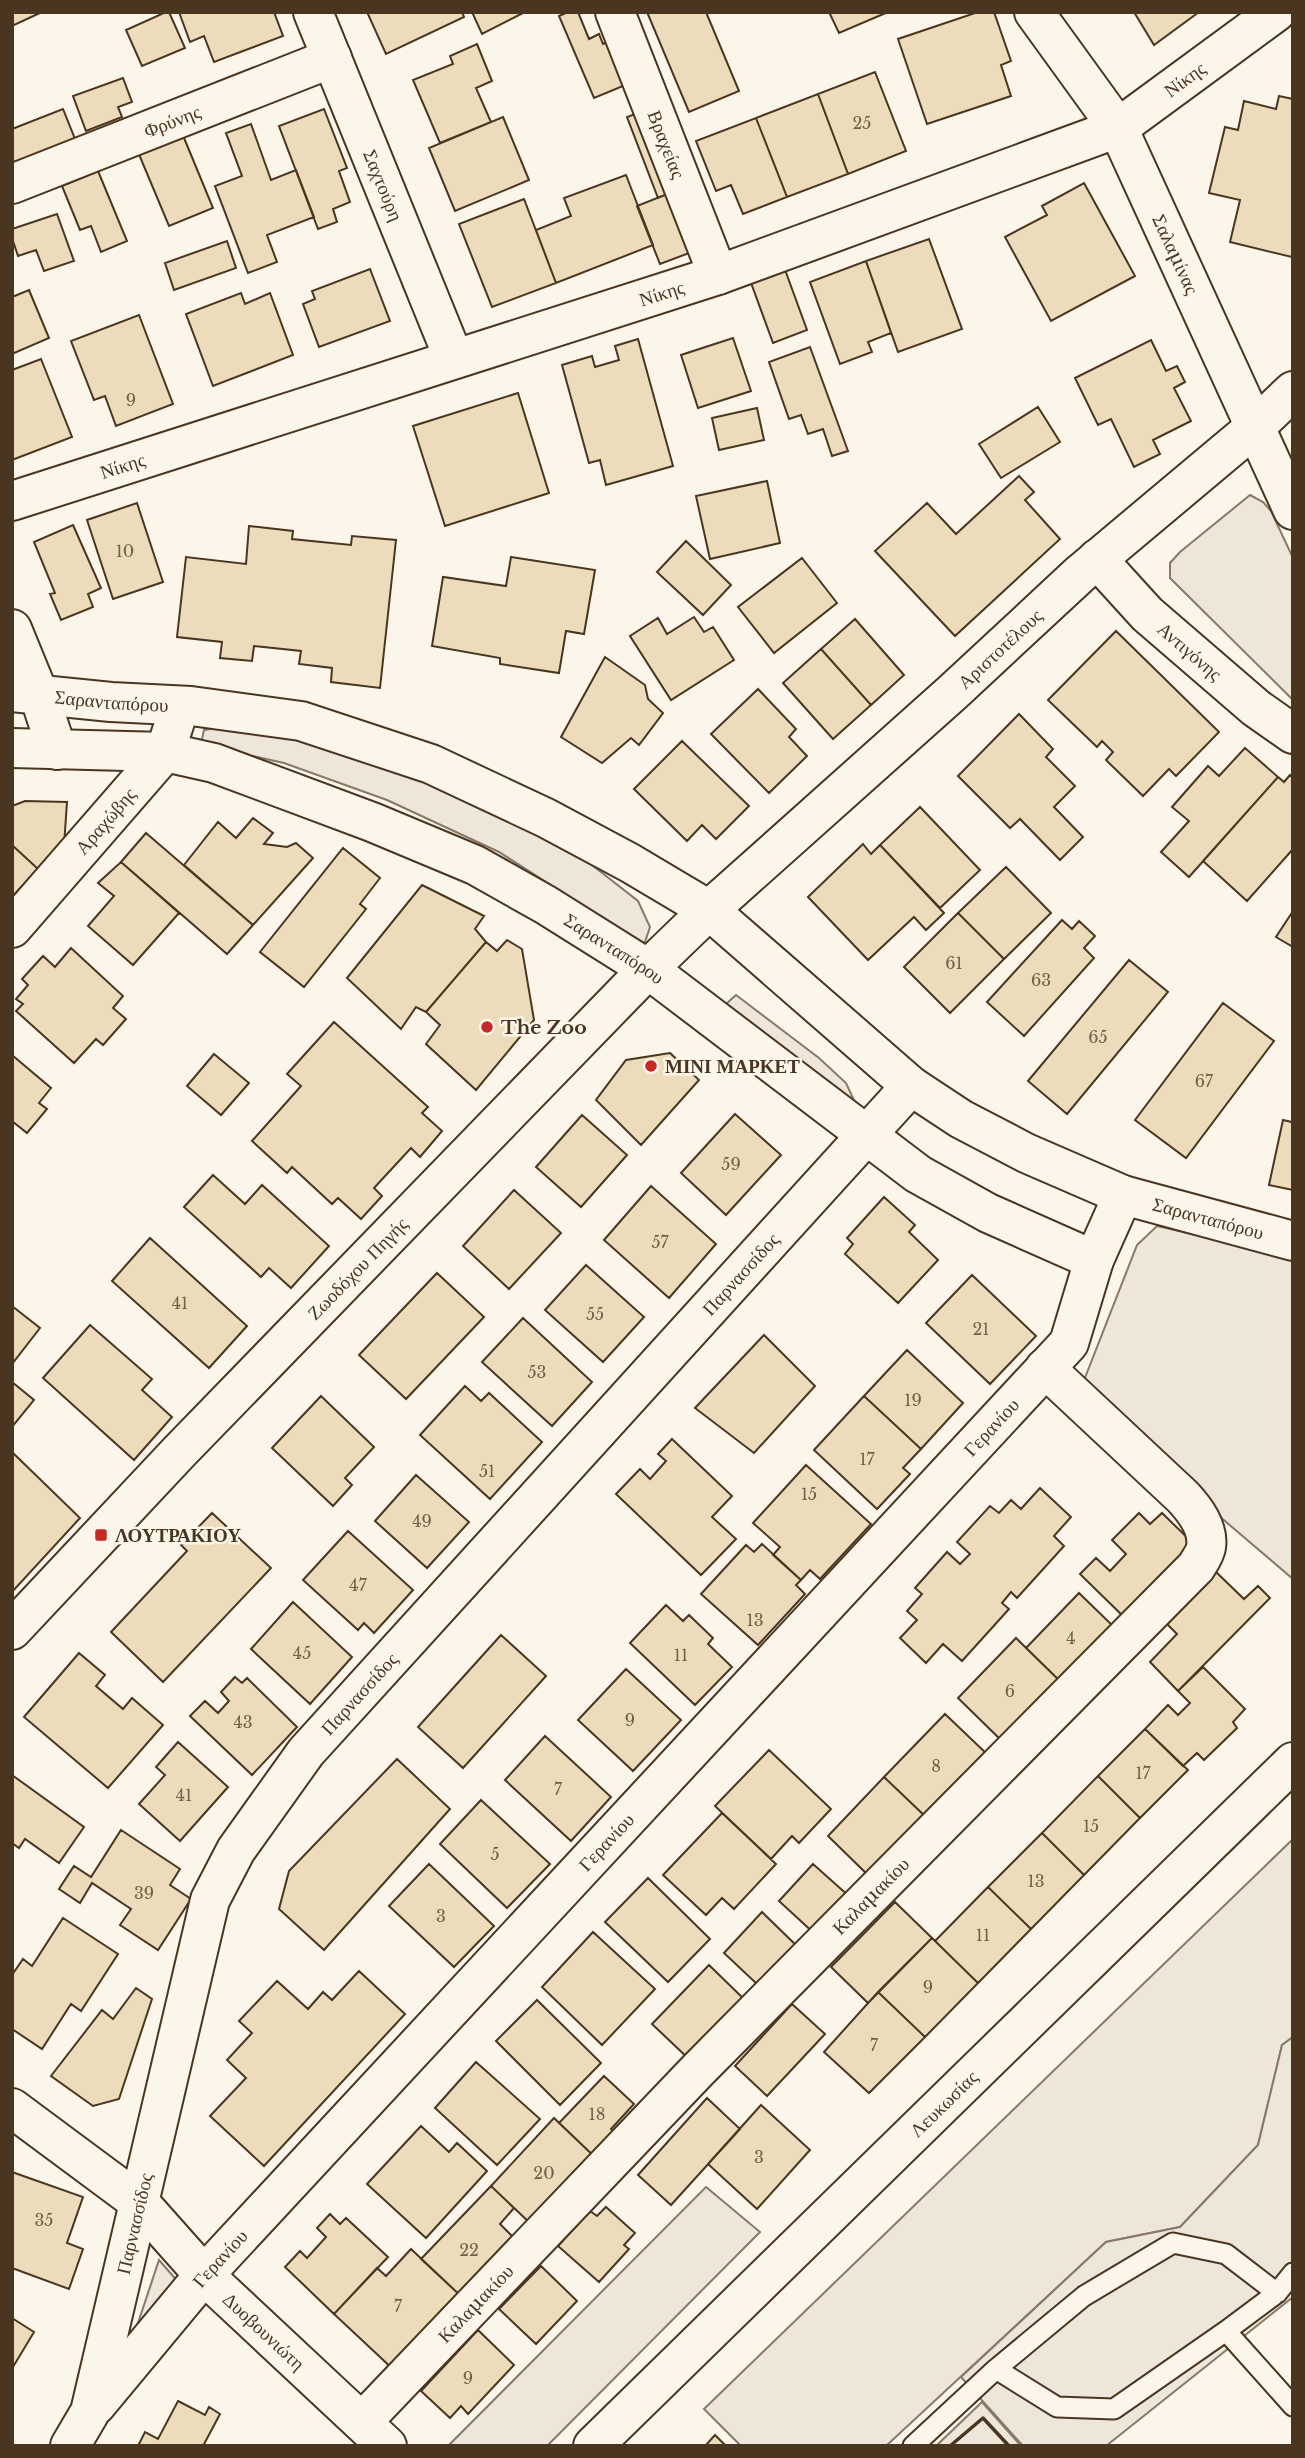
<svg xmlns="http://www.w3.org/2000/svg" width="1305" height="2458" font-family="'Libre Baskerville',serif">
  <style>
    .green { fill: #ede6d9; stroke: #887966; stroke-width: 2 }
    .parking { fill: #ede7d9; stroke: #887966; stroke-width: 2 }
    .building { fill: #ecdcbc; stroke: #4a3520; stroke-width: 2 }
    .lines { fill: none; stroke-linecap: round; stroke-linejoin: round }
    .lane-casing { stroke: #4a3520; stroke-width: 23 }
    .street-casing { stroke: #4a3520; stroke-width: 42 }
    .secondary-casing { stroke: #4a3520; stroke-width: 42 }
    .lane { stroke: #fbf6e9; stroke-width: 19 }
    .street { stroke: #fbf6e9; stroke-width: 38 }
    .secondary { stroke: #fbf6e9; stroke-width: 38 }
    .wall { stroke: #4a3520; stroke-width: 3.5 }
    .poi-dot { fill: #c62828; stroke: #fbf6e9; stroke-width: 2.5 }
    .labels { text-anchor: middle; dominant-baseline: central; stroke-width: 5; stroke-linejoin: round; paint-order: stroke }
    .number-label { font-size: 16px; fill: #725f47 }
    .street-label { font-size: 19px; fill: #4a3520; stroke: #fbf6e9 }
    .poi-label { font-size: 19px; font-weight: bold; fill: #4a3520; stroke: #fbf6e9; text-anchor: start }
  </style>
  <rect width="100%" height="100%" fill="#fbf6e9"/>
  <!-- green -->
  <path class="green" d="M1250 495 1263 502 1271 511 1293 558V700L1170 578V563L1180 552Z
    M222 727 311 740 467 792 583 858 638 901 650 927 645 942 632 947 565 894 499 852 387 800 284 763 207 746 202 739 204 730Z
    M736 995 819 1058 846 1083 858 1109 726 1004Z
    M1157 1226 1293 1257V1579L1205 1504 1081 1388 1137 1245Z
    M1293 1839V2037L1282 2045 1258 2145 1180 2227 1106 2242 886 2446H741L704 2409Z
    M706 2187 760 2232 547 2446H448Z
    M159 2260 180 2284 134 2335Z
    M982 2402 1021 2446H936Z"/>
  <!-- parking -->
  <path class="parking" d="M1293 2037V2297L1106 2446H1023L961 2377 1106 2242 1180 2227 1258 2145 1282 2045Z"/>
  <!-- building -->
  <path class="building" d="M12 12H42L12 26Z
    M166 12H169L185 48 142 66 126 30Z
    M179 12H274L283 36 214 62 204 36 190 42Z
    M367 12H462L464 17 386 54Z
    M472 12H525L482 34Z
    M568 12H578L589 39 599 34 603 44 622 36 640 79 594 98 559 16Z
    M647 12H706L739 91 689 112Z
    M829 12H888L839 33Z
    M978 12H994L1011 61 1001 65 1011 96 927 124 898 39Z
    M1134 12H1199L1154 45Z
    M477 44 492 81 476 88 491 122 440 143 413 80 453 64 450 56Z
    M875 72 906 151 848 174 818 94Z
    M123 78 132 102 118 107 122 117 86 131 73 96Z
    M818 94 848 174 787 197 756 118Z
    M1279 96 1293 99 1292 257 1230 242 1240 200 1209 193 1225 127 1238 130 1244 101 1276 109Z
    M651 108 682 188 658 198 627 117Z
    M63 109 75 139 12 163V129Z
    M324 109 347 168 339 171 350 202 333 209 337 222 318 229 279 126Z
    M503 117 529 180 455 211 429 148Z
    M756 118 787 197 743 214 731 185 716 191 696 141Z
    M251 124 271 180 296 170 314 217 267 235 277 262 248 273 215 186 242 176 226 133Z
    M182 133 213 208 169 226 138 152Z
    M98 171 127 241 101 252 91 226 80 230 62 186Z
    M626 175 653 245 556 283 536 230 571 216 564 198Z
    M1084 183 1135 276 1051 321 1005 237 1047 215 1042 206Z
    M682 188 705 247 660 264 637 206Z
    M524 199 556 283 492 307 459 224Z
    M57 214 74 261 44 271 36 250 18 256 12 238V229Z
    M929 239 962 329 898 352 866 261Z
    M227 241 236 268 174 290 165 263Z
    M866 261 891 333 868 342 872 352 840 364 810 282Z
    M784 267 807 330 773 343 750 280Z
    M370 269 390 321 319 347 303 304 315 299 312 291Z
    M29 290 49 338 12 354V297Z
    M241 293 245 304 270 293 293 355 213 386 186 314Z
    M139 315 173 404 116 426 105 396 94 400 71 341Z
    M733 338 751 391 698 408 681 355Z
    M638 339 673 466 606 485 600 460 589 463 562 365 592 356 595 367 619 360 615 346Z
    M1151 340 1166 371 1177 366 1185 382 1174 388 1191 421 1153 440 1160 454 1134 467 1111 419 1098 425 1075 378Z
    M810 347 848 451 832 456 823 429 808 434 801 415 789 419 769 362Z
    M41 359 72 437 12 460V370Z
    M518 393 549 493 445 526 413 426Z
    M1038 407 1060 442 1001 478 979 444Z
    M757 408 764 440 719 450 712 418Z
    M1019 476 1034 492 1025 500 1060 539 955 636 875 551 927 503 956 534Z
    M767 481 780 543 710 559 696 496Z
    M137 503 163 582 113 599 87 520Z
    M73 525 101 588 88 594 93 607 61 620 50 594 55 593 34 542Z
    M249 526 293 531 292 539 351 545 352 536 396 540 380 688 331 682 332 668 299 664 301 651 254 646 252 661 220 658 222 642 177 637 186 557 246 564Z
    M686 541 731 585 703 615 657 572Z
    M511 557 595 570 584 634 566 631 559 673 500 664V658L432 646 443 577 506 586Z
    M802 558 837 603 774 653 738 607Z
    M694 617 704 632 713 627 734 660 671 700 630 636 658 618 667 634Z
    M855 619 904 675 871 705 821 649Z
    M1116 631 1219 732 1176 776 1169 769 1143 796 1106 760 1113 752 1102 741 1097 747 1048 700Z
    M821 649 871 705 833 739 783 683Z
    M605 657 645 685 648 699 663 713 639 745 631 738 602 763 561 737Z
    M758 689 796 729 789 737 807 756 769 793 711 734Z
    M1019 714 1053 749 1046 757 1075 786 1054 807 1083 837 1060 860 1020 819 1010 828 958 776Z
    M682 741 749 806 716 839 702 825 687 841 634 789Z
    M1245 748 1278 777 1189 877 1161 852 1189 821 1172 807 1208 766 1219 776Z
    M1290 775 1293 778V849L1247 901 1203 861 1278 777 1284 782Z
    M25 801 67 802 64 846 38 869 12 845V806Z
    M920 807 980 870 940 908 880 845Z
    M253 818 273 833 264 844 287 847 296 843 313 858 253 925 184 865 218 822 236 838Z
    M146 833 253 925 227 954 121 862Z
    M863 844 871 854 880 845 944 913 926 930 914 917 868 960 808 897Z
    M12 845 38 869 12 897Z
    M343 848 380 878 360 904 366 909 304 987 260 952Z
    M121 862 179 913 133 965 88 926 114 896 98 883Z
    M1006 867 1051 913 1004 959 958 913Z
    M422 885 484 916 475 929 486 942 426 1012 416 1007 401 1029 347 978Z
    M1293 911V947L1276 937Z
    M958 913 1004 959 950 1013 904 967Z
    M1062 920 1072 929 1079 921 1095 936 1084 948 1094 958 1024 1036 987 1002Z
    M507 940 522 949 534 1020 476 1090 426 1044 440 1025 426 1012 486 942 497 951Z
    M71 948 123 996 113 1008 126 1019 103 1045 96 1039 74 1063 16 1011 23 1004 16 999 28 985 22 979 43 956 55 967Z
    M1129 960 1168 992 1067 1114 1028 1081Z
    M1223 1003 1274 1041 1186 1158 1135 1120Z
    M334 1022 428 1107 422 1113 442 1131 420 1157 411 1148 374 1188 382 1196 361 1219 338 1198 332 1204 292 1167 287 1173 252 1141 301 1086 287 1074Z
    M670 1053 699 1080 641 1145 596 1100 626 1060Z
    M214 1054 249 1083 221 1115 187 1086Z
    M12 1055 51 1088 39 1103 47 1109 27 1133 12 1121Z
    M735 1114 781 1155 726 1215 681 1173Z
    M582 1115 627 1155 581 1207 536 1167Z
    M1283 1120 1292 1122 1293 1120V1190L1269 1185Z
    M213 1175 245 1204 262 1185 329 1246 291 1288 269 1268 261 1277 184 1207Z
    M651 1186 716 1244 669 1298 604 1240Z
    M514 1190 561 1233 509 1289 463 1246Z
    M884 1197 915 1225 909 1232 938 1260 898 1303 845 1254 853 1244 847 1238Z
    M150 1238 247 1326 209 1368 112 1281Z
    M586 1265 644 1317 603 1362 545 1310Z
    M437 1273 484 1317 406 1399 359 1355Z
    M972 1275 1036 1336 990 1384 926 1323Z
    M12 1306 40 1328 12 1364Z
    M523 1318 592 1382 552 1426 482 1362Z
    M90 1325 152 1379 142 1390 172 1417 134 1460 43 1378Z
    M764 1335 815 1386 754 1453 695 1408Z
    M907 1350 963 1403 921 1449 864 1396Z
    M12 1382 34 1400 12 1427Z
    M465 1386 481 1401 489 1393 542 1442 490 1499 420 1435Z
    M321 1396 374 1447 345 1478 352 1485 333 1506 272 1448Z
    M864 1396 921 1449 903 1468 910 1474 877 1509 814 1450Z
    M672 1439 732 1496 712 1517 736 1539 701 1575 616 1494 640 1469 650 1479 666 1461 658 1454Z
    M12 1452 80 1518 12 1592Z
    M806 1465 871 1524 820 1579 810 1570 801 1580 773 1555 780 1547 753 1523Z
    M416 1475 469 1522 427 1568 375 1521Z
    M1040 1488 1071 1517 1054 1536 1064 1546 1017 1598 1011 1592 1002 1603 1009 1609 962 1661 943 1644 926 1663 900 1638 917 1620 907 1611 922 1594 915 1588 947 1552 960 1564 970 1554 957 1542 990 1506 999 1513 1011 1500 1021 1509Z
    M212 1513 271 1568 163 1682 111 1632 187 1551 181 1545Z
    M1139 1513 1150 1524 1162 1513 1198 1548 1127 1620 1080 1574 1096 1558 1110 1571 1126 1554 1112 1540Z
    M348 1531 413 1590 374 1633 364 1623 358 1630 303 1580Z
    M762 1544 801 1580 796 1585 805 1594 758 1645 701 1594 746 1545 754 1552Z
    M1215 1571 1244 1599 1258 1586 1270 1598 1178 1691 1150 1662 1177 1634 1165 1622Z
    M1079 1593 1115 1628 1062 1683 1026 1648Z
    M293 1602 352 1657 310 1704 251 1649Z
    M666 1605 683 1621 689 1615 713 1638 708 1644 732 1667 695 1705 630 1643Z
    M501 1635 546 1676 463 1768 418 1727Z
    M1016 1638 1062 1683 1004 1743 958 1698Z
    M79 1653 105 1675 96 1686 123 1709 132 1698 163 1725 108 1788 24 1717Z
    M1203 1667 1245 1709 1233 1722 1237 1728 1204 1760 1197 1753 1183 1766 1145 1729 1168 1705 1178 1715 1190 1703 1178 1691Z
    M626 1669 681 1720 633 1771 578 1720Z
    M235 1677 242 1683 247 1678 297 1727 252 1775 190 1716 205 1701 218 1713 229 1701 221 1692Z
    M945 1714 988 1755 927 1818 884 1777Z
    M1145 1729 1188 1770 1140 1818 1098 1776Z
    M545 1736 611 1797 571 1841 505 1780Z
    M178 1742 228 1787 180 1841 139 1804 165 1775 156 1767Z
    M769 1750 831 1809 799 1843 792 1836 771 1859 715 1806Z
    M397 1759 450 1809 324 1950 279 1909 289 1871Z
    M12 1775 84 1827 59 1863 25 1839 19 1848 12 1843Z
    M1098 1776 1140 1818 1084 1875 1042 1833Z
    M884 1777 927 1818 870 1877 828 1836Z
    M481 1800 550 1864 507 1908 440 1844Z
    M722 1813 776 1864 734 1909 722 1898 706 1915 663 1875Z
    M121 1830 180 1869 170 1885 191 1899 158 1950 120 1925 131 1909 92 1883 80 1903 59 1889 74 1866 91 1877Z
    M1042 1833 1084 1875 1031 1929 988 1887Z
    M429 1864 494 1926 454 1967 389 1906Z
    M813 1864 850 1897 816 1935 779 1901Z
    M648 1878 710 1939 668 1982 605 1922Z
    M988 1887 1031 1929 978 1983 935 1941Z
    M895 1902 932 1938 868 2003 831 1967Z
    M762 1912 802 1951 758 1985 724 1953Z
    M63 1918 118 1954 81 2011 71 2004 42 2049 12 2029V1975L23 1959 32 1966Z
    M593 1932 655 1989 602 2045 542 1987Z
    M932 1938 978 1983 925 2037 878 1992Z
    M709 1965 747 2002 690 2060 652 2024Z
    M359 1971 405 2014 264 2166 210 2116 246 2078 227 2060 252 2033 239 2021 277 1981 308 2009 323 1992 332 2000Z
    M136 1988 152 1999 119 2099 93 2106 51 2076 102 2010 113 2019Z
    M878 1992 925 2037 869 2093 824 2052Z
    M537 2000 601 2063 560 2105 496 2041Z
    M792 2004 825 2034 767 2096 735 2066Z
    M476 2062 540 2119 497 2165 435 2108Z
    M604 2076 634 2104 611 2129 619 2137 598 2160 559 2123Z
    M707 2098 740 2129 671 2205 638 2175Z
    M761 2105 810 2150 757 2209 708 2164Z
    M554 2118 598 2160 534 2227 491 2186Z
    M421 2126 449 2152 457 2143 487 2171 426 2238 367 2184Z
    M12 2172 83 2197 67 2243 83 2249 69 2289 12 2268Z
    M491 2186 514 2208 500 2224 517 2241 463 2298 421 2259Z
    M606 2207 635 2233 624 2245 629 2249 599 2282 558 2246 590 2211 597 2216Z
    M330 2214 340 2224 346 2218 388 2257 334 2314 285 2267 300 2251 307 2258 326 2237 317 2228Z
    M411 2249 463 2298 395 2371 334 2314 377 2268 386 2276Z
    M541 2266 577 2301 536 2344 499 2309Z
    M12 2318 34 2332 13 2367 12 2366Z
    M478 2330 514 2365 468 2414 461 2406 450 2418 421 2391Z
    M178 2401 205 2415 209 2407 220 2414 203 2446H138L145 2432 158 2439Z
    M715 2435 726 2446H705Z"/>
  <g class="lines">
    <defs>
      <path id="lane" d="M1226 2331 1277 2293 1293 2273
        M996 2369 1084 2296 1173 2243 1226 2254 1277 2293
        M913 2446 996 2369 1057 2407 1114 2409 1226 2331 1293 2406"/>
      <g id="street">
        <path id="s1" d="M313 12 454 359"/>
        <path id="s2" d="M615 12 718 275"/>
        <path id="s3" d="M1034 12 1118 128 1293 510"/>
        <path id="s4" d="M12 184 332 58"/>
        <path id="s5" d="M12 501 718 275 1118 128 1276 12"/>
        <path id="s6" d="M1097 559 1147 614 1256 708 1293 734"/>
        <path d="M12 629 39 695 57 750"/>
        <path id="s7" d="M12 928 165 752 180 706"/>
        <path id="s8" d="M12 2108 140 2203 204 2275 387 2446"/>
        <path id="s9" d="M96 2405 204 2275 1069 1343 1094 1260"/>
        <path id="s10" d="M362 2422 698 2070 1196 1567C1199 1562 1205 1554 1206 1547 1209 1528 1195 1510 1183 1497L1045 1368"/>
        <path id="s11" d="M70 2446 90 2412 210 1900 236 1850 306 1752 911 1086"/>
      </g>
      <g id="secondary">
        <path id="s12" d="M12 692 111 702 191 706 301 721 431 764 546 818 630 863 709 910 911 1086 961 1119 1026 1153 1123 1195 1293 1241"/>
        <path id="s13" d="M12 748 165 752 214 763 372 822 475 865 546 905 648 969 918 1174 988 1213 1094 1260 1123 1195"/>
        <path id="s14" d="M12 1630 179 1452 648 969 709 910 953 692 1081 573 1255 427 1293 391"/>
        <path id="s15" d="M593 2446 1293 1762"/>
      </g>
    </defs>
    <!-- lane casing -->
    <use href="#lane" class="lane-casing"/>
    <!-- street casing -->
    <use href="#street" class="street-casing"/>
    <!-- secondary casing -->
    <use href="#secondary" class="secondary-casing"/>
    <!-- lane -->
    <use href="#lane" class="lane"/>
    <!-- street -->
    <use href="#street" class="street"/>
    <!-- secondary -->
    <use href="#secondary" class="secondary"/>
    <!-- wall -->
    <path class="wall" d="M950 2446 983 2418 1009 2446"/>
  </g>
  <!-- markers -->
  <g class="poi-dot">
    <circle cx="487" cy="1027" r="7"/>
    <circle cx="651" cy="1066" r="7"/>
    <rect x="94" y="1528" width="14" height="14" rx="3.5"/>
  </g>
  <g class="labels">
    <!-- number labels -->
    <g class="number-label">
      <text x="862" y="123">25</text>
      <text x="131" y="400">9</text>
      <text x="125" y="551">10</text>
      <text x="954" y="963">61</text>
      <text x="1041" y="980">63</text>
      <text x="1098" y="1037">65</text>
      <text x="1204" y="1081">67</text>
      <text x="731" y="1164">59</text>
      <text x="660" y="1242">57</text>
      <text x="180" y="1303">41</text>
      <text x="595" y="1314">55</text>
      <text x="981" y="1329">21</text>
      <text x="537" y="1372">53</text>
      <text x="913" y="1400">19</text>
      <text x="867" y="1459">17</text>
      <text x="487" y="1471">51</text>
      <text x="809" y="1494">15</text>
      <text x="422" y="1521">49</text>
      <text x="358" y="1585">47</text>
      <text x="755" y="1620">13</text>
      <text x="1071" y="1638">4</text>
      <text x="302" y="1653">45</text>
      <text x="681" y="1655">11</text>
      <text x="1010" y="1691">6</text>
      <text x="630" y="1720">9</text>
      <text x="243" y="1722">43</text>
      <text x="936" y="1766">8</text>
      <text x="1143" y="1773">17</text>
      <text x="558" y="1789">7</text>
      <text x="184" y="1795">41</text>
      <text x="1091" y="1826">15</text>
      <text x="495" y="1854">5</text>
      <text x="1036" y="1881">13</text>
      <text x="144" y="1893">39</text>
      <text x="441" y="1916">3</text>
      <text x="983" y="1935">11</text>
      <text x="928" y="1987">9</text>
      <text x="874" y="2045">7</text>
      <text x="597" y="2114">18</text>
      <text x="759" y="2157">3</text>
      <text x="544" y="2173">20</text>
      <text x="44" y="2220">35</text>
      <text x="469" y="2250">22</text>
      <text x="398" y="2306">7</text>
      <text x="468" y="2378">9</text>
    </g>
    <!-- street labels -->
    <g class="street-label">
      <text stroke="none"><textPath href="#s5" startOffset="1250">Νίκης</textPath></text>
      <text stroke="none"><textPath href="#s4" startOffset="172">Φρύνης</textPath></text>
      <text stroke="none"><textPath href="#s2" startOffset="142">Βραχείας</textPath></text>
      <text stroke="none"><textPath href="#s1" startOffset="187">Σαχτούρη</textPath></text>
      <text stroke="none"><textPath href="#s3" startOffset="282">Σαλαμίνας</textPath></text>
      <text stroke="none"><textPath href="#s5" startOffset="682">Νίκης</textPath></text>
      <text stroke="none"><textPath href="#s5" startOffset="116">Νίκης</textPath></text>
      <text stroke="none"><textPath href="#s14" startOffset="1393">Αριστοτέλους</textPath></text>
      <text stroke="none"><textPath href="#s6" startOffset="131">Αντιγόνης</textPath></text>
      <text stroke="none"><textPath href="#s12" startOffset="100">Σαρανταπόρου</textPath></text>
      <text stroke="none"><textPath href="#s7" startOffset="142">Αραχώβης</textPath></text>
      <text stroke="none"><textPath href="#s13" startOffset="646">Σαρανταπόρου</textPath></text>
      <text stroke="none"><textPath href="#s12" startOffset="1337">Σαρανταπόρου</textPath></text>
      <text stroke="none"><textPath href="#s14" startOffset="500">Ζωοδόχου Πηγής</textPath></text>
      <text stroke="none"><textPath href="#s11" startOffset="1388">Παρνασσίδος</textPath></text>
      <text stroke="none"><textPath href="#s9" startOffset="1326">Γερανίου</textPath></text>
      <text stroke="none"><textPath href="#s11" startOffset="821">Παρνασσίδος</textPath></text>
      <text stroke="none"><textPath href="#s9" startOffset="760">Γερανίου</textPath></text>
      <text stroke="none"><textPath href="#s10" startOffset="732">Καλαμακίου</textPath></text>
      <text stroke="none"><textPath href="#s15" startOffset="490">Λευκωσίας</textPath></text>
      <text stroke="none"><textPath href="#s11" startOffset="233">Παρνασσίδος</textPath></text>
      <text stroke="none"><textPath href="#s9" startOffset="192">Γερανίου</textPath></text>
      <text stroke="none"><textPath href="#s10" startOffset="164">Καλαμακίου</textPath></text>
      <text stroke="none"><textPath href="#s8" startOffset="338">Δυοβουνιώτη</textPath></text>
    </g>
    <!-- poi labels -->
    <g class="poi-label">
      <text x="501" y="1027">The Zoo</text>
      <text x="665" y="1066">ΜΙΝΙ ΜΑΡΚΕΤ</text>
      <text x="115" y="1535">ΛΟΥΤΡΑΚΙΟΥ</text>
    </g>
  </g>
  <!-- border -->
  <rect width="1305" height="2458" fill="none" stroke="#4a3520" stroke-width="28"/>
</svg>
